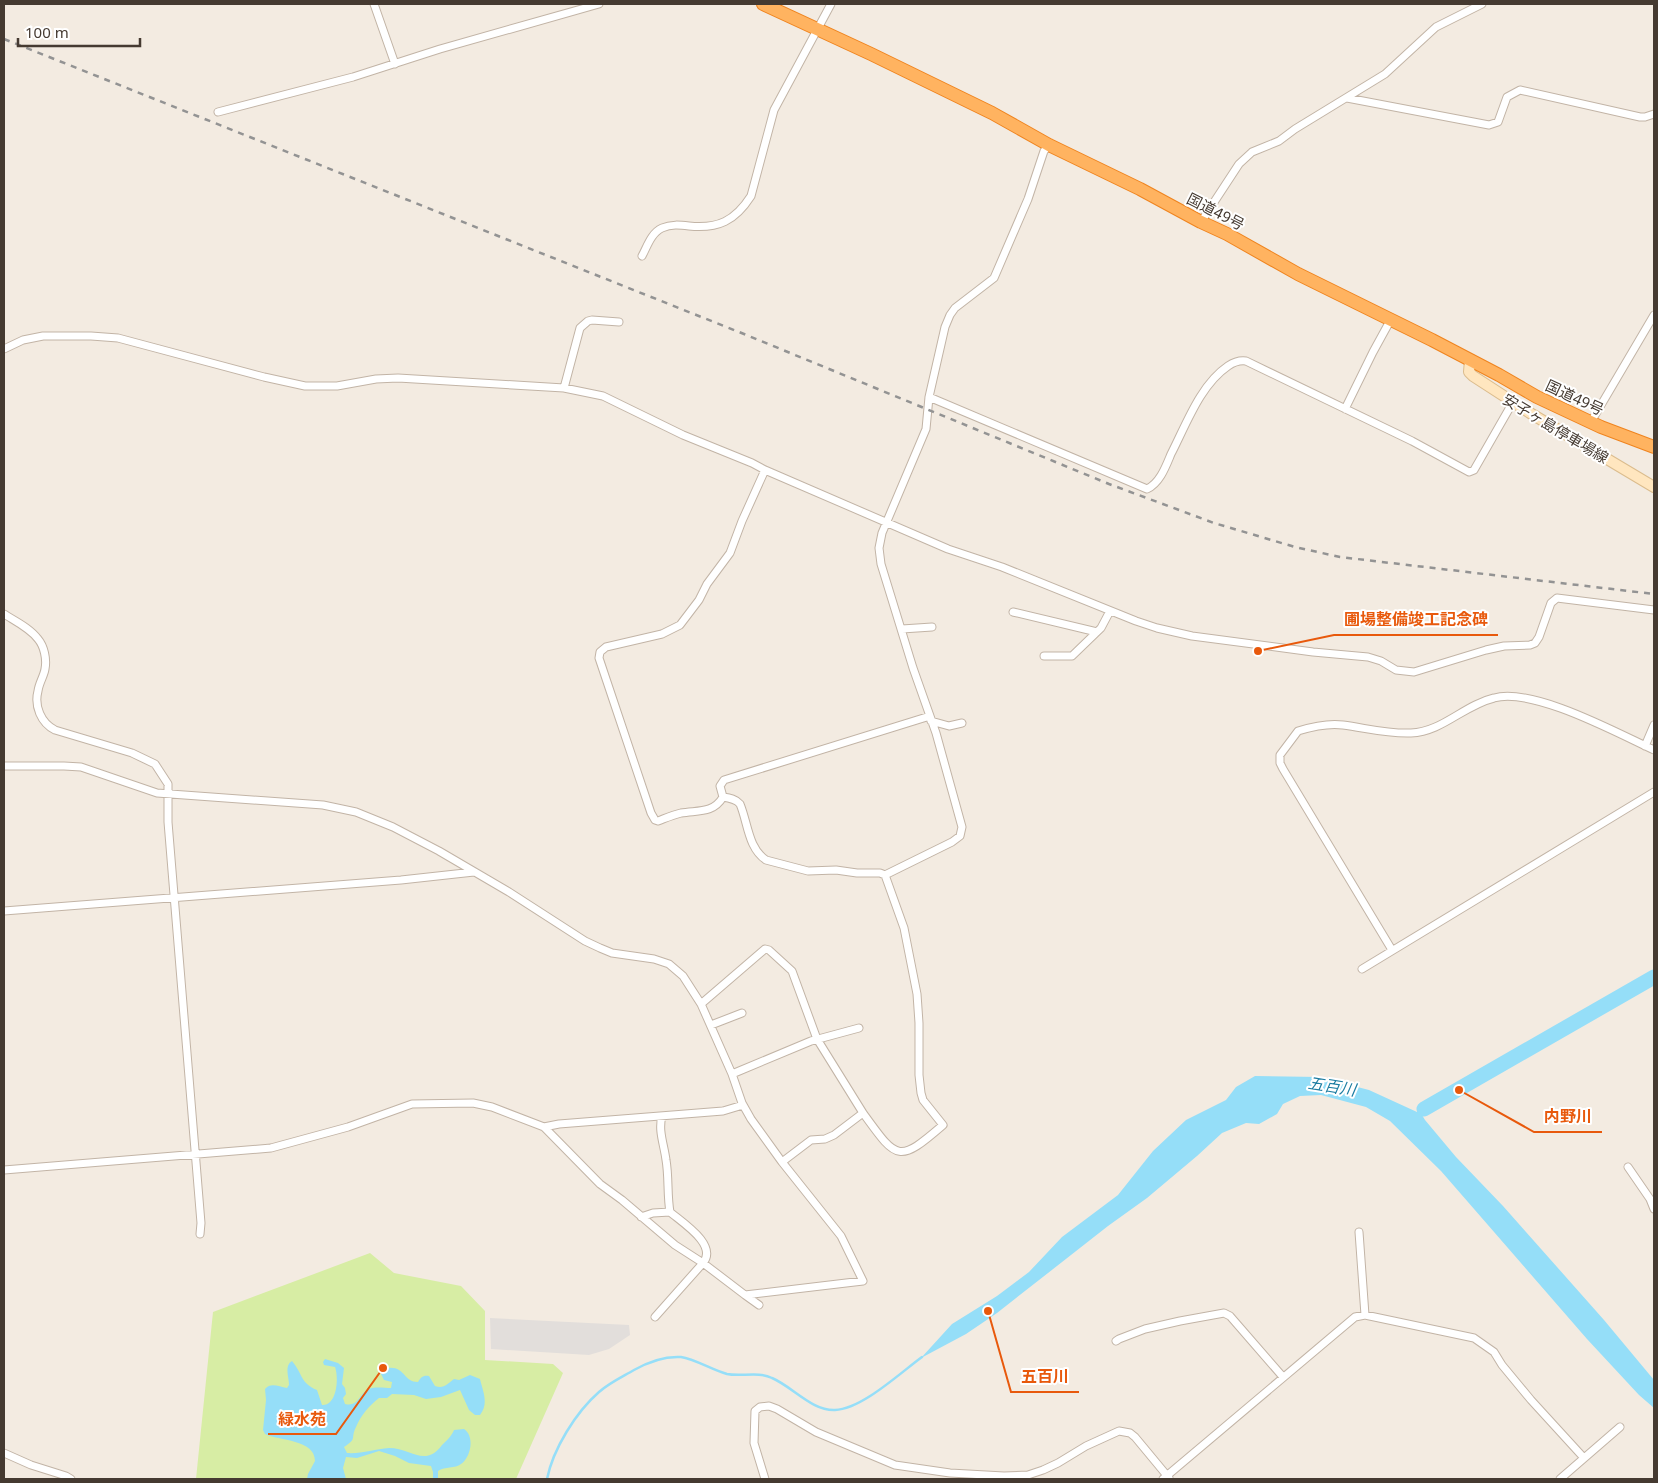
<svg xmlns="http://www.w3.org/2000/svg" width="1658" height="1483" font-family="'Noto Sans','Noto Sans JP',sans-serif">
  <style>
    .green { fill: #d7eda4 }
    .parking { fill: #e2dedb }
    .water { fill: #95def8 }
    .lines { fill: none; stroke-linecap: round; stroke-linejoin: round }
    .stream { stroke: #95def8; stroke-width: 2.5 }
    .river { stroke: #95def8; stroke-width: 15 }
    .street-casing { stroke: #c2b4a6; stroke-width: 9 }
    .secondary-casing { stroke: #dbbc8d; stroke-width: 12 }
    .highway-casing { stroke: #ef841f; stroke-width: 14 }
    .street { stroke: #fff; stroke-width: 7 }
    .secondary { stroke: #ffe6bf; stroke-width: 10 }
    .highway { stroke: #ffb360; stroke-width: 12 }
    .rail { stroke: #939393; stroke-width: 2.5; stroke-dasharray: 6 6; stroke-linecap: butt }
    .labels { text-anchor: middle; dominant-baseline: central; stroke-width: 4; stroke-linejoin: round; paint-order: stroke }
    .street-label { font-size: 15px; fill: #453a31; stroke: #fff }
    .water-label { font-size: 16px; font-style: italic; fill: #1d7da2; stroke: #fff }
    .leader { fill: none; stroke: #e8590c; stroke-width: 2 }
    .callout-dot { fill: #e8590c; stroke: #fff; stroke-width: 2 }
    .callout-label { font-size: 16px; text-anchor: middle; font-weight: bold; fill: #e8590c; stroke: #fff; stroke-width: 4; stroke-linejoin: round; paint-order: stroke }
  </style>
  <rect width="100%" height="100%" fill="#f3ebe1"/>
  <!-- green -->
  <path class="green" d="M370 1253 394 1273 461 1286 485 1311V1360L553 1364 563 1373 516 1479H196L213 1312Z"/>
  <!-- parking -->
  <path class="parking" d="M490 1318 629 1325 630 1335 609 1349 589 1355 491 1349Z"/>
  <!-- water -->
  <path class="water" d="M1255 1076 1319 1077 1369 1090 1417 1112 1440 1099 1441 1101 1422 1115 1425 1120 1456 1157 1503 1206 1604 1320 1654 1380V1408L1639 1395 1587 1339 1441 1171 1390 1121 1366 1107 1321 1095 1300 1096 1283 1104 1277 1114 1259 1124 1246 1123 1222 1133 1197 1156 1147 1198 1108 1226 997 1313 966 1334 921 1358 952 1324 997 1296 1029 1272 1062 1237 1118 1195 1153 1151 1186 1120 1226 1100 1236 1087Z
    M325 1359 338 1363 344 1368 342 1384 345 1388 346 1394 343 1398 345 1404C358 1407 358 1396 367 1390 373 1386 384 1388 391 1388L392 1382 384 1380 379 1370C406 1361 401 1382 418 1382 421 1377 423 1375 429 1376L435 1386C444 1389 447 1384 454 1379L459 1380 470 1375 480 1379C483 1392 489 1403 480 1415H475L469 1410 460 1390 441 1397 426 1399 414 1395 392 1394 387 1398H379C369 1406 361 1415 356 1427 350 1439 358 1438 344 1447L347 1453C361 1454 375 1449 389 1448 411 1448 425 1468 442 1445 447 1440 451 1437 454 1430L464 1429C475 1436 471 1457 461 1464 455 1469 445 1466 438 1471V1479H433V1472L431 1466 409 1463 395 1456 379 1451 357 1458 346 1457 343 1468 346 1479H307L308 1474 315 1461C315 1439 279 1441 265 1434L263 1430 266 1400 265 1389C271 1382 279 1387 287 1388L289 1385C289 1377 284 1366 292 1361 303 1374 300 1383 317 1390L322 1405C337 1406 339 1378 335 1367L324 1365 323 1362Z"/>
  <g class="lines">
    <!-- stream -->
    <path class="stream" d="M547 1479C553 1449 576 1412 599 1392 609 1383 622 1377 634 1370 648 1362 664 1356 681 1357 695 1359 712 1370 727 1374 741 1377 758 1371 772 1378 793 1387 812 1411 835 1410 862 1409 900 1373 922 1357"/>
    <!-- river -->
    <path class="river" d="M1424 1109 1654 977"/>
    <defs>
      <path id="street" d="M374 4 395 64
        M1347 98 1489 125 1498 122 1507 97 1520 90 1640 117H1645L1654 114
        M218 112 353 77 440 49 599 4
        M1201 222 1239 164 1252 152 1279 141 1295 129 1385 74 1436 27 1482 4
        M642 256C647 247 651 233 662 228 671 224 680 225 689 226 718 229 735 221 751 196L774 110 831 4
        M4 349 23 340 43 336H91L118 338 264 377 305 386H337L376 379 398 378 564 388 603 396 683 435 752 463 765 470 948 549 1002 567 1136 621 1157 628 1192 636 1313 652 1368 657 1381 661 1396 670 1414 672 1486 650 1504 646 1530 645 1535 643 1539 637 1551 603 1557 598 1654 610
        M564 388 580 328 588 321 592 320 619 322
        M929 397 1147 489C1160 483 1166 466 1171 454 1186 425 1200 385 1228 366 1234 362 1239 360 1246 361L1412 441 1469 472 1474 470 1513 402
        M1345 409 1373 352 1390 321
        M1591 422 1654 315
        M765 470 742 521 730 553 707 584 699 600 680 625 662 634 606 647 600 652 599 658 651 813 655 820 658 821C666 818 673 815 681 813 697 810 713 814 723 797 730 798 736 799 740 804 748 823 748 848 766 860L808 871 836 870 857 873H880L885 875
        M1013 612 1097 632
        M4 614C15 621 30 628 38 639 44 646 47 659 45 669 44 676 39 683 38 691 34 706 41 723 55 730L132 753 155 764 168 784V822L201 1223 200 1234
        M902 629 932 627
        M1044 656H1072L1101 628 1110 611
        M931 721 949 726 962 723
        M1645 746 1654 725
        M4 766H64L81 767 157 793 323 805 356 812 393 827 439 851 509 892 585 941 600 948 612 953 654 959 669 964 683 976 701 1004 732 1074 742 1103 751 1119 782 1162 841 1236 863 1281 745 1295 703 1263 675 1245 622 1200 600 1184 544 1127 492 1107 473 1103 412 1104 348 1127 271 1148 4 1170
        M723 797 720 786 724 780 930 716
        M4 911 401 880 474 872
        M1392 950 1283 769 1280 763V755L1298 731C1311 727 1329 723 1343 725 1366 728 1387 734 1411 733 1442 732 1464 705 1494 698 1533 687 1617 733 1654 750
        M1362 969 1654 792
        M701 1004 765 949 769 950 792 971 817 1039 863 1113
        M711 1025 742 1013
        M732 1074 811 1041 859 1028
        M544 1127 559 1124 723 1111 743 1105
        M782 1162 811 1140 825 1139 834 1135 863 1113C897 1160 898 1164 943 1125L923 1100 921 1093 919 1075V1023L917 994 904 928 885 875 952 842 960 836 962 827 936 733 913 668 881 564 879 548 882 533 926 429 929 397 945 327 950 315 955 308 994 278 1028 199 1044 151 1049 145
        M1628 1167 1650 1199 1654 1209
        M641 1217 653 1213 670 1212
        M1359 1232 1365 1315
        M745 1295 759 1305
        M655 1317 703 1263C718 1245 683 1223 670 1212 667 1195 669 1177 666 1160 664 1144 658 1131 662 1116
        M1116 1341 1119 1339 1145 1329 1180 1321 1224 1313 1230 1316 1283 1377
        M4 1453 31 1465 66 1476 71 1479
        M765 1479 754 1443 755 1411 760 1407 769 1406 777 1409 816 1432 895 1465 950 1473 1004 1476 1028 1475 1043 1470 1058 1463 1086 1446 1119 1431 1130 1433 1135 1437 1169 1478
        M1163 1479 1355 1317 1365 1315 1474 1338 1494 1352 1502 1365 1531 1400 1584 1458
        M1560 1479 1620 1427"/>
      <path id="secondary" d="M1470 360 1469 372 1473 376 1530 413 1654 487"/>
      <path id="highway" d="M763 4 871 54 992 113 1049 145 1140 189 1201 222 1227 234 1298 274 1432 340 1499 375 1537 397 1601 427 1654 447"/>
    </defs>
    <!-- street casing -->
    <use href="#street" class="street-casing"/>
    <!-- secondary casing -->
    <use href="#secondary" class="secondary-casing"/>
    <!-- highway casing -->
    <use href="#highway" class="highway-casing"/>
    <!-- street -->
    <use href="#street" class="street"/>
    <!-- secondary -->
    <use href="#secondary" class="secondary"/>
    <!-- highway -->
    <use href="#highway" class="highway"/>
    <!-- rail -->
    <path class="rail" d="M4 39 744 334 1109 484 1214 523 1295 547 1340 557 1654 594"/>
  </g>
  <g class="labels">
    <!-- street labels -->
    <g class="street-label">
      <text transform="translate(1216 211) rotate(27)">国道49号</text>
      <text transform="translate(1575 397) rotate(25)">国道49号</text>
      <text transform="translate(1556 428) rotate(31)">安子ヶ島停車場線</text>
    </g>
    <!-- water labels -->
    <g class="water-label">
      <text transform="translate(1332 1086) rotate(9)">五百川</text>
    </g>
  </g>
  <!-- callouts -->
  <path class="leader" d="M1258 651L1334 635H1498M1459 1090L1534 1132H1602M988 1311L1011 1392H1079M383 1368L336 1434H268"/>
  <g class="callout-dot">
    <circle cx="1258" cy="651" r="5"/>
    <circle cx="1459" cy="1090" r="5"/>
    <circle cx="988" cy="1311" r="5"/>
    <circle cx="383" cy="1368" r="5"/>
  </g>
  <g class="callout-label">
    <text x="1416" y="625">圃場整備竣工記念碑</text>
    <text x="1568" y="1122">内野川</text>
    <text x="1045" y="1382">五百川</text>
    <text x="302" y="1425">緑水苑</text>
  </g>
  <!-- border -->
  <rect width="1658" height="1483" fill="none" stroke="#453a31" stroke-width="10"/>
  <!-- scale -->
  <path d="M18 38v8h122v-8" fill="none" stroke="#453a31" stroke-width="2.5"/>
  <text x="25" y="38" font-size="15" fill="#453a31" stroke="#ffffff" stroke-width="4" paint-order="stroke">100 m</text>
</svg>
